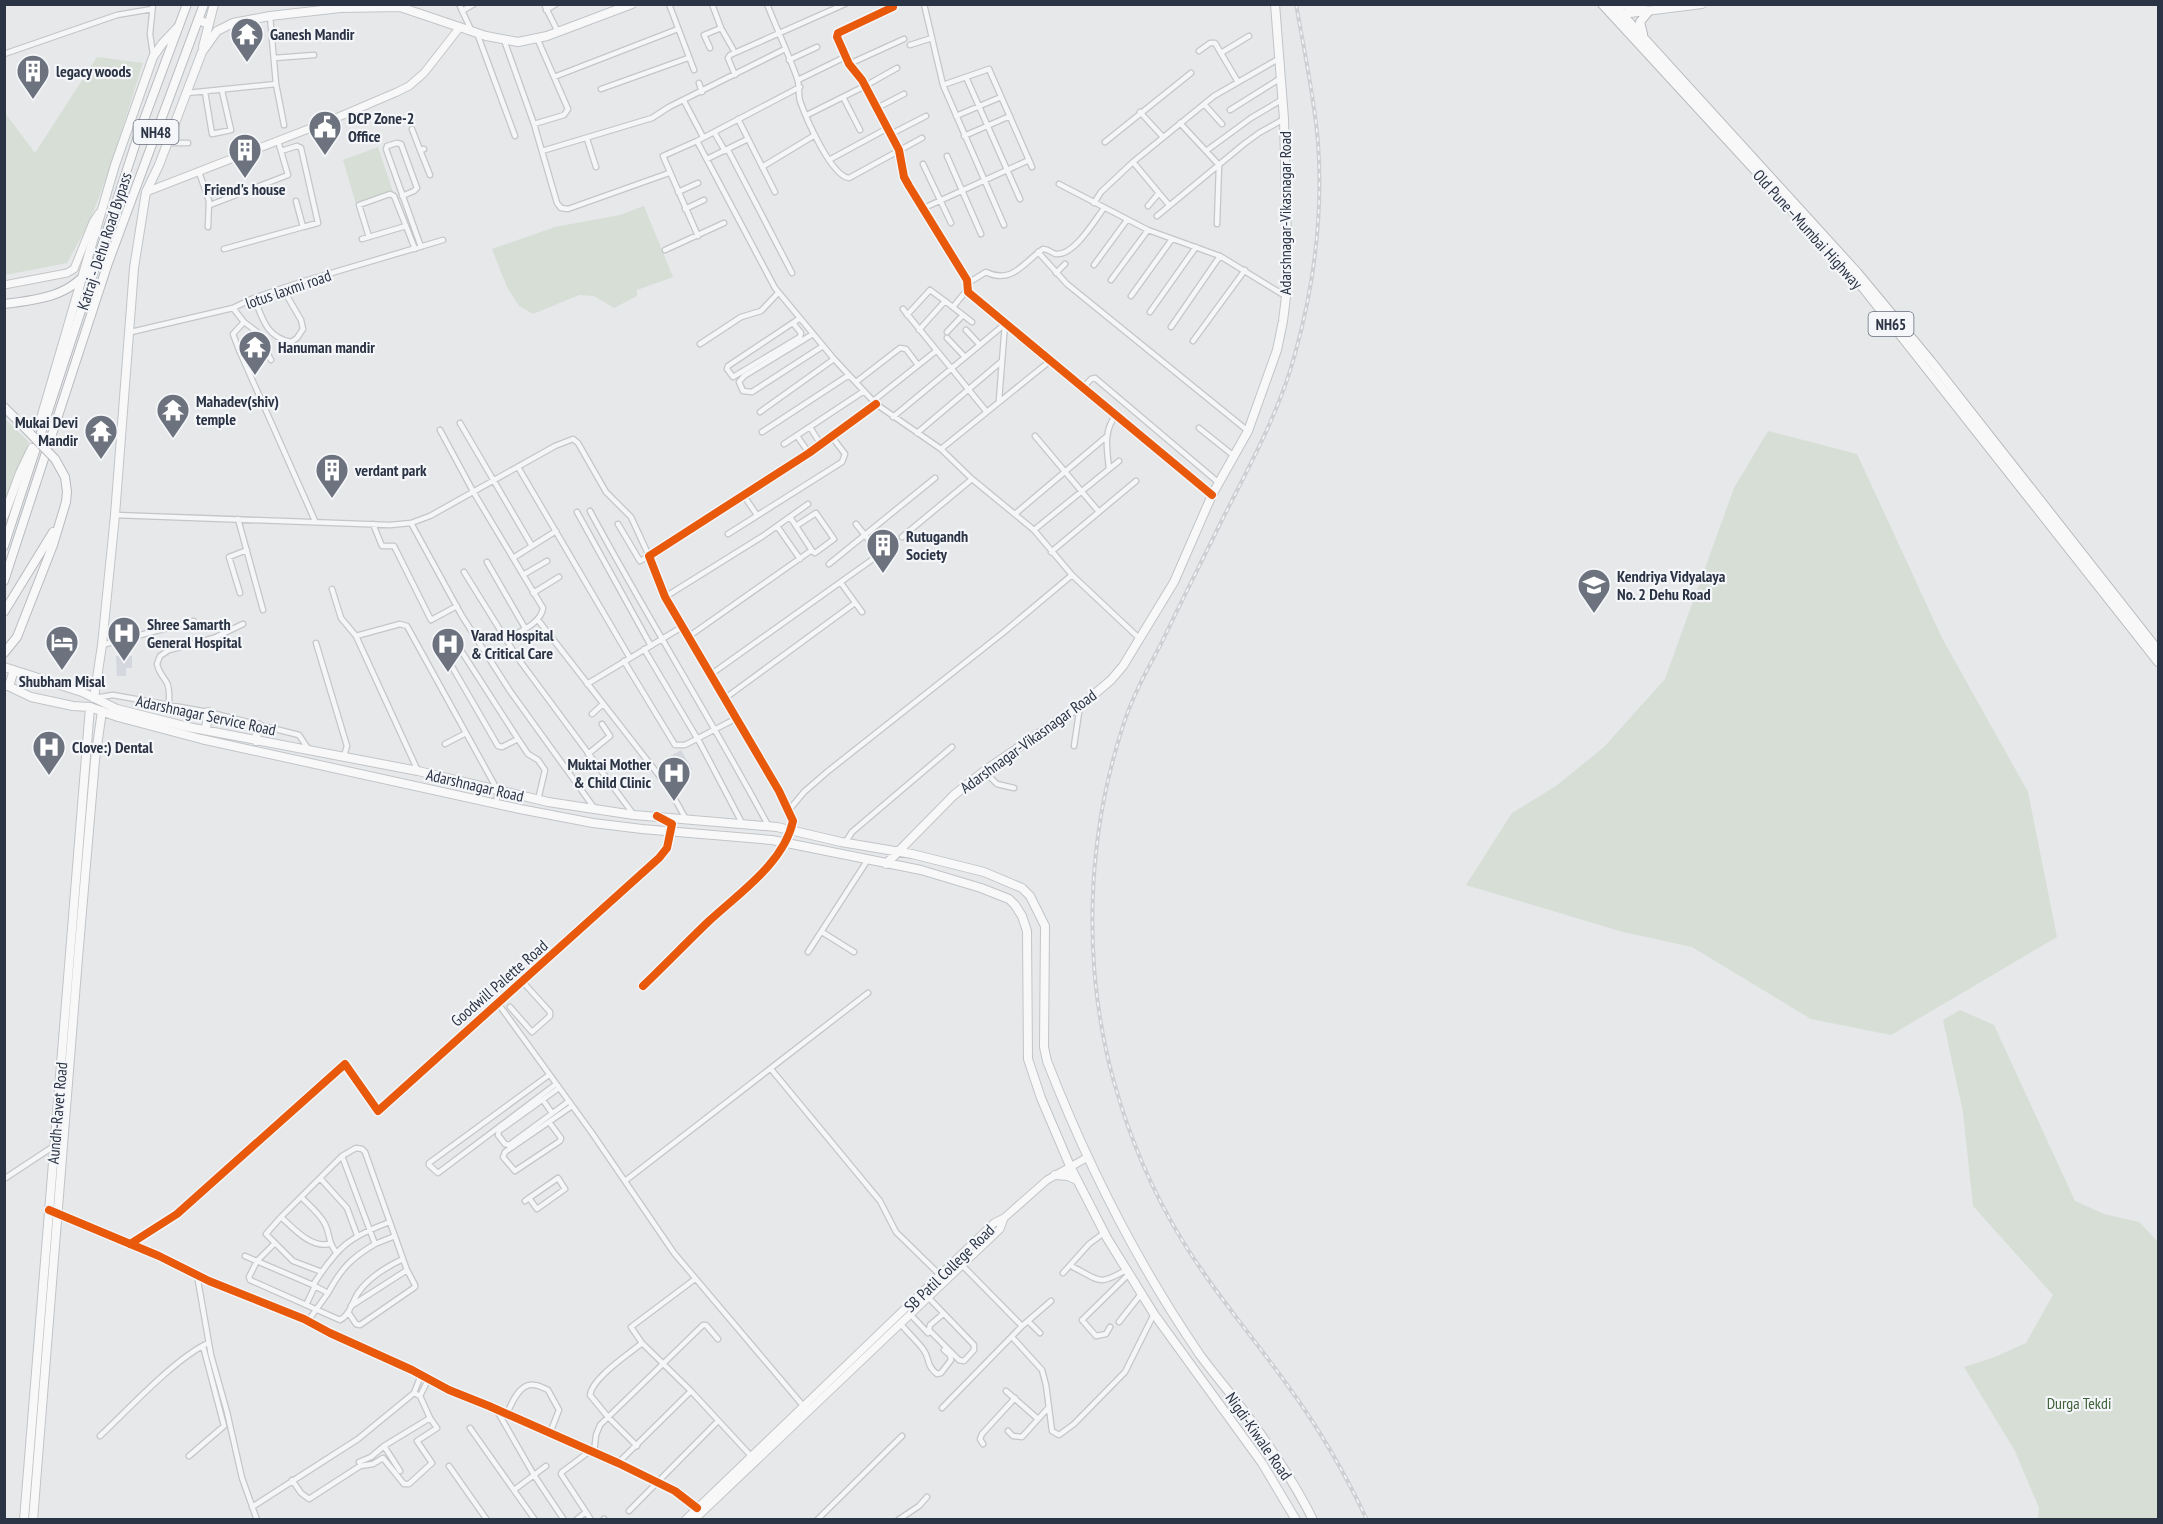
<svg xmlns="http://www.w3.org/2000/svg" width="2163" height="1524" font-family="'PT Sans Narrow',sans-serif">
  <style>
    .built { fill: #d4d7dd }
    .green { fill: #d6ded6 }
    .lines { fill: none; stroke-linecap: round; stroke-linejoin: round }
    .street-casing { stroke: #c4c6c8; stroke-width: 7 }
    .secondary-casing { stroke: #c4c6c8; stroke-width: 9 }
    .primary-casing { stroke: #c2c5c8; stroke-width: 10 }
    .highway-casing { stroke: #b8bbbf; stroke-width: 10 }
    .street { stroke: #f5f6f7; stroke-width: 4.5 }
    .secondary { stroke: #f8f8f8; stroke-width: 7 }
    .primary { stroke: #f8f8f8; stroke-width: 8 }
    .highway { stroke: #f8f8f8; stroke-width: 8 }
    .rail-casing { stroke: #cecfd2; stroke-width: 4 }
    .rail { stroke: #f4f6f9; stroke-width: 1.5; stroke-dasharray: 4.5; stroke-linecap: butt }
    .highway-bridge-casing { stroke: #b8bbbf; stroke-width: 10; stroke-linecap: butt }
    .highway-bridge { stroke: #f8f8f8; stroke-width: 8 }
    .cycleway-casing { stroke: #f4f6f9; stroke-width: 11 }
    .cycleway { stroke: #e8590c; stroke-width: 8 }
    .labels { text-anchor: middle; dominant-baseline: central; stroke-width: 4.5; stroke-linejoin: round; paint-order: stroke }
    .shield { fill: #f4f6f9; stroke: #676e7b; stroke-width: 1.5 }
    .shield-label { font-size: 15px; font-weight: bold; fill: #2b3445 }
    .poi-label { font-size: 16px; font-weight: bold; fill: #2b3445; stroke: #f4f6f9; text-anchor: start }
    .street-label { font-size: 16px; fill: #2b3445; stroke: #f4f6f9 }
    .park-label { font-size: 16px; fill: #3f6138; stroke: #f4f6f9 }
  </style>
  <rect width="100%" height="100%" fill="#e6e8ea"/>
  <!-- built -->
  <path class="built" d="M116 656H132V668H126V676H117Z
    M681 750 692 769 680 775 669 757Z"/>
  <!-- green -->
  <path class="green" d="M97 57 143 63 108 173 89 223 67 263 5 275V113L35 153Z
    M378 147 393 192 356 204 343 160Z
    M644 206 673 277 637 290V296L614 308 594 296 579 295 533 314 519 306 507 287 492 249 555 227 620 215Z
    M5 419 29 442 5 509Z
    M1768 431 1857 454 1942 638 2028 792 2057 937 1891 1035 1811 1019 1692 947 1623 932 1466 885 1512 813 1556 786 1604 747 1665 679 1734 488Z
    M1960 1010 1994 1025 2075 1201 2104 1214 2139 1222 2158 1242V1519H2038L2039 1508 2015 1451 1964 1367 1995 1357 2026 1343 2053 1295 1973 1206 1963 1112 1943 1020Z"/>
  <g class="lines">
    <defs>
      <path id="street" d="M153 4 150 34 153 55
        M459 4 472 32
        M544 4 558 32
        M669 4 694 70
        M712 4 721 28 733 49
        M767 4C777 29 788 53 797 78 800 86 798 94 800 101 806 118 831 176 849 178L922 138
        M892 4 893 7 838 33 837 37 849 64 862 80 899 150 904 177 909 186 967 280 968 292 1212 495
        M924 4 943 85 1004 225
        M546 10 556 4
        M462 11 474 4
        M270 16 276 84 284 125
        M477 33 515 136
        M504 40 534 124 557 203 561 208 568 209 669 173
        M910 45 932 38
        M710 48 704 35 721 28
        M1199 51 1210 43H1215L1238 82
        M1221 53 1249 36
        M4 54 117 15 152 9
        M274 58 314 55
        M789 60 817 47
        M849 64 904 39
        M735 75 728 58 730 55 845 4
        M554 77 678 29
        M966 77 1020 199
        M798 80 845 57
        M699 83 702 92
        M943 85 989 69 1032 167
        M601 89 688 58
        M205 92 212 134 231 130 222 91
        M187 93 276 84
        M843 97 860 130
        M684 101 703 137
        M1204 104 1222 124
        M877 108 904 94
        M1230 110 1281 78
        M1140 112 1163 137
        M807 115 865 86 897 68
        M956 116 1001 97
        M738 119 775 192
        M1180 123 1219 165 1217 224
        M534 124 564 115 568 109 537 38
        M412 129 420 150 424 149
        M714 132 725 151
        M891 134 926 116
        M964 136 1010 116
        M587 139 596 167
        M697 141 775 288 834 359 876 404 941 449 972 479 1034 530 1072 575 1140 639
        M1105 142 1191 73
        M168 143H188
        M420 150 430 175
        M728 150 792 273
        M281 151 297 146 301 148 318 223 303 227 296 201
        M542 151 652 118 669 107 785 49
        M1206 151 1251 118 1283 99
        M947 156 981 234
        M707 159 748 139
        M829 160 888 128
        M1133 162 1169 205
        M923 164 951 223
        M762 167 815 135
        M199 172 209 201 208 227
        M1059 184 1148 230 1220 256 1287 297
        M678 192 698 183
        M402 196 414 191 417 188 401 144 397 143 387 146 386 149 421 247
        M1094 203 1101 192 1133 162 1214 96 1280 58
        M210 205 288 175 278 141
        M1148 206 1159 193
        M924 208 1029 160
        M685 209 704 200
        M1157 216 1244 144 1259 133 1284 119
        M698 236 663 156 697 141 800 87
        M369 237 359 205 390 194 394 196 406 226
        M362 239 406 226 415 249
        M224 249 303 227
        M665 250 724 223
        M1038 252 1067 284 1248 431
        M1094 265 1127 220
        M1056 273 1065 264
        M1111 280 1148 230
        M968 283 986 272C1012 285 1024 262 1043 249 1049 249 1051 253 1056 254 1074 256 1095 220 1104 208
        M1131 296 1172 239
        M254 298C263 319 266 337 291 342L297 338 303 329 301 320 283 289
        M953 307 967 290
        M233 308 244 322 233 334 239 350 315 521
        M903 309 986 411
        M1150 312 1196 247
        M907 315 930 290 945 301
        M244 322 256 331 271 360
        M793 323 801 333 800 337 733 377 727 369 728 366 794 322 799 319
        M1171 327 1220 256
        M919 330 945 301 972 322
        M966 330 980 345
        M131 332 233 308 254 298 301 282 443 240
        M947 332 963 315
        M813 334 744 376 739 382 743 391 752 392 823 346
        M947 338 965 357
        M1193 341 1245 270
        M700 344 741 317 761 311 778 293
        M856 382 900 348 906 349 918 365
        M1083 388 1091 379 1095 378 1219 483
        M999 400 1005 324
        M873 401 936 351
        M760 412 834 359
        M893 417 1005 324
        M460 423 532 546
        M810 427 821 445
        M1199 428 1234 456
        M440 430 474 493 543 608C541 624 518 632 506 640
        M762 432 849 375
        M917 433 1002 361
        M797 436 809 453
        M1035 436 1099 512
        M784 444 864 391
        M941 449 1050 361
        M518 467 630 658
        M1109 469C1107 449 1103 431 1116 415
        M744 496 757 515
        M590 511C647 617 711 719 768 825
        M577 512 651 646
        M1015 514 1106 437
        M115 515 390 525 411 523 430 516 555 446 573 439 578 443 606 492 631 517 649 556 640 561 618 524
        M790 517 813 552 815 553 834 539 816 513 796 526
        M238 519 263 610
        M411 523 462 616 510 691 595 809
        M373 524 382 546H394L431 620 457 606
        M777 526 800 559
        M1034 530 1119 461
        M728 534 842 462 845 454 832 437
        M902 537 972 479
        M1051 552 1136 481
        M513 558 556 531
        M487 562 525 628
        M829 564 935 478
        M464 572 517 657 634 815
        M523 575 547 561
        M841 583 862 612
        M332 589 341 618 356 636 418 771
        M240 593 229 557 247 550
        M533 593 559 577
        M665 597 763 536 808 504
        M538 620 668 787 686 819
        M356 636 400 624 407 626 498 791 496 804
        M688 637 809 552
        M316 643 347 746 344 756
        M102 645 194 621
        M644 649 700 743 742 823
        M624 661 675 745H685L735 719
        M710 675 880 554 856 524
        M587 684 682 627
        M94 698 113 695 208 712 299 735 309 750
        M724 699 855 603
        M169 704C169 697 170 689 167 683 163 676 159 673 157 664L160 656 169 650 214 638 243 624
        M592 714 603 704
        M518 739 460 649 456 647 447 653V658L498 746 502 747 518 739 528 754 538 760 545 770 538 800
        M445 744 466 733
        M1074 746 1080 706
        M588 754 610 736 602 724
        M984 771 997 784 1014 788
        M789 810 804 792 827 772 1004 632 1072 575
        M845 843 852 832 952 747
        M822 932 854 952
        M808 952 867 861
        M643 986C666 964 687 942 709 921 739 893 784 863 793 821L779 791 665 597 649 556 809 453 876 404
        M497 1002 592 1133 674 1253 805 1408
        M510 1007 532 1032 550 1016V1012L522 981
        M771 1069 880 1201 896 1232 940 1275
        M549 1075 429 1163V1165L438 1173 556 1084
        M559 1088 499 1131 498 1135 505 1144 509 1145 569 1101
        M545 1103 552 1113
        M549 1122 561 1138 560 1141 515 1171 503 1157 505 1152 572 1106
        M320 1178 347 1208 357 1235
        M4 1179 54 1146
        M625 1181 868 993
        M301 1197C309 1205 320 1214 325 1224 331 1236 327 1241 336 1252
        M525 1201 529 1198 558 1178 565 1189 537 1209 529 1198
        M57 1213 159 1256 209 1281 304 1319 330 1333 412 1370 449 1390 489 1406 618 1463 675 1491 697 1508
        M281 1217 266 1234 293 1261 322 1272
        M275 1243 257 1261 249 1277 250 1280 340 1320C350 1315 352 1302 358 1293 369 1277 386 1267 403 1259L365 1152 362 1149 356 1148 342 1156
        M130 1244 177 1214 345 1064 378 1111 659 858 667 848 672 824 662 819
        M375 1244 395 1236
        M245 1256 313 1285
        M1073 1267C1101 1281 1098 1286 1126 1270
        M1063 1273 1089 1244 1104 1233
        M197 1275 211 1355 227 1412 242 1478 257 1520
        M695 1279 631 1327 642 1343 691 1391 751 1456
        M328 1293C341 1269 351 1258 375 1244L342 1156 281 1217C294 1229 311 1248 329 1244
        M928 1297 974 1345V1350L964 1361 959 1360 929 1330 930 1325 943 1314
        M306 1305 315 1286
        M351 1306 407 1270 403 1259
        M348 1312 356 1324 360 1325 415 1287V1285L407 1270
        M910 1314 928 1333
        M308 1321 328 1293 313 1285C337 1248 348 1237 390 1222
        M1029 1322 1040 1333
        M1119 1322 1141 1294
        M900 1323C907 1332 916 1340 923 1349 931 1360 925 1364 937 1374L941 1373 951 1360 950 1355 944 1350
        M1022 1326 1051 1301
        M1110 1327 1106 1334 1096 1336 1082 1320 1129 1274
        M1012 1337 1042 1370 1046 1385 1052 1431 1059 1435 1074 1424 1125 1372 1154 1314
        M421 1375 414 1393 420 1396 429 1378
        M1006 1391 1038 1419
        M942 1408 1022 1326 962 1265
        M496 1409 534 1475 564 1520
        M507 1414C511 1404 520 1382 534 1385 538 1385 544 1388 548 1390L559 1410 550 1433
        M470 1428 535 1520
        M1008 1431 1013 1436 1022 1437 1049 1407
        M100 1436C129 1409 173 1360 208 1343
        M983 1444 980 1439 982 1434 1015 1398
        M384 1446 400 1471
        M637 1446 608 1417 590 1395C592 1378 629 1354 642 1343
        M594 1452 596 1435 600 1425 703 1325H706L718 1339
        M189 1456 224 1426 203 1346
        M359 1462 371 1457 384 1446 430 1418
        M618 1463 691 1391
        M449 1466 487 1520
        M292 1480 301 1493 309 1499 360 1466 373 1464 383 1458 404 1484H409L432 1463 417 1441 437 1428 430 1418 420 1396
        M514 1490 546 1466
        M252 1507 358 1439 414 1393
        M629 1511 718 1421
        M586 1512 561 1474 562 1472 590 1451
        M576 1520 586 1512 591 1520
        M603 1520 604 1519
        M817 1520 902 1436
        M898 1520 919 1506 927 1497"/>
      <path id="secondary" d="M146 192 329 121 397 92 409 86 424 73 460 27
        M4 285 67 273 74 269 93 222 99 213
        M685 1520 994 1223 1004 1218 1047 1180 1088 1157
        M694 1520 1000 1229 1004 1218"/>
      <path id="primary" d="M1620 16 1622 14 1702 4
        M203 47 214 4
        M39 425 115 165 153 57 162 44 178 27
        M4 516 20 473 32 448
        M4 667 82 692 117 709 188 727 418 771 548 802 634 815 777 827 841 842 912 854 984 872 1022 888 1030 896 1045 926 1044 1047 1047 1061C1087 1164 1137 1263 1200 1355 1216 1377 1234 1397 1250 1419 1273 1451 1296 1485 1313 1520
        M4 684 31 697 73 706 90 707 118 717 201 739 520 809 593 823 642 829 772 840 921 870 981 888 1009 899 1015 905 1022 916 1027 931 1028 1059 1041 1098 1070 1166 1107 1238 1154 1314 1262 1463 1296 1520
        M4 686H9L14 670
        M94 698 102 645 115 515 134 268 146 192 159 165 202 52 217 31 233 23 270 16 340 8 400 7 486 36 518 42 547 36 632 4
        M206 730 208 712
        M256 741 258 725
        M886 864 954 795 987 769 1084 703 1111 680 1123 666 1174 582 1212 495 1248 431 1277 350 1283 321 1288 280 1284 119 1275 4
        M1055 1175 1068 1176 1077 1180
        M24 1520 90 707
        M33 1520 78 958 95 760 102 711"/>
      <path id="highway" d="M1602 4 1863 288 2158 662
        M1613 4 1857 272 1931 361 2158 650
        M1619 4 1649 11
        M199 20 208 24
        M1643 34 1640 22 1649 11
        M4 304C39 300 73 296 93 264
        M4 407 26 429
        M4 546 139 133 187 4
        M4 581 108 263 204 4
        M4 612 53 532
        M4 653 17 637 53 545 66 502 67 492 65 477 55 459"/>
    </defs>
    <!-- street casing -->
    <use href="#street" class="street-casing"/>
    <!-- secondary casing -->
    <use href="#secondary" class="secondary-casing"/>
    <!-- primary casing -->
    <use href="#primary" class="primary-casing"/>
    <!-- highway casing -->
    <use href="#highway" class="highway-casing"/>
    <!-- street -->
    <use href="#street" class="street"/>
    <!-- secondary -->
    <use href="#secondary" class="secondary"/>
    <!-- primary -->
    <use href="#primary" class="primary"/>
    <!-- highway -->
    <use href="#highway" class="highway"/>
    <defs>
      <path id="rail" d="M1296 4C1304 50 1314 96 1318 142 1323 213 1314 286 1295 354 1279 414 1247 470 1219 526 1200 565 1180 604 1161 644 1147 670 1132 697 1123 726 1086 839 1082 967 1114 1082 1129 1136 1152 1191 1182 1240 1213 1291 1253 1337 1288 1386 1318 1427 1345 1473 1367 1520"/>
    </defs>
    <!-- rail casing -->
    <use href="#rail" class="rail-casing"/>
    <!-- rail -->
    <use href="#rail" class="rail"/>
    <defs>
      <path id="highway-bridge" d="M26 429 55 459"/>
    </defs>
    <!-- highway-bridge casing -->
    <use href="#highway-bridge" class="highway-bridge-casing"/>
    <!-- highway-bridge -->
    <use href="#highway-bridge" class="highway-bridge"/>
    <defs>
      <path id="cycleway" d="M892 4 893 7 838 33 837 37 849 64 862 80 899 150 904 177 909 186 967 280 968 292 1212 495
        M643 986C666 964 687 942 709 921 739 893 784 863 793 821L779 791 665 597 649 556 809 453 876 404
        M49 1210 159 1256 209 1281 304 1319 330 1333 412 1370 449 1390 489 1406 618 1463 675 1491 697 1508
        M130 1244 177 1214 345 1064 378 1111 659 858 667 848 672 824 657 816"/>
    </defs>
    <!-- cycleway casing -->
    <use href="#cycleway" class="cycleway-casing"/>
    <!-- cycleway -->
    <use href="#cycleway" class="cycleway"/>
  </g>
  <!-- icons -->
  <defs>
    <symbol id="temple-pin" viewBox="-11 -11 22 30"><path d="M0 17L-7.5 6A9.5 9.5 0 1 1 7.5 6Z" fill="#6c737f" stroke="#f4f6f9"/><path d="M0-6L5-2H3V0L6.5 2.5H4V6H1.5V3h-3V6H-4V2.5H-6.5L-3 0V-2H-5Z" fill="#fff"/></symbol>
    <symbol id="building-pin" viewBox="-11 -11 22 30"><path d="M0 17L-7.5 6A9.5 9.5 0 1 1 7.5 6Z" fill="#6c737f" stroke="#f4f6f9"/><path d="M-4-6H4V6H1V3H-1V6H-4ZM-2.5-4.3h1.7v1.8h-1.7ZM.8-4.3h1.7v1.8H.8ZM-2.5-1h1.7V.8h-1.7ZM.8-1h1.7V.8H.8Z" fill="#fff"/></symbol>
    <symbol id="civic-pin" viewBox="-11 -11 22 30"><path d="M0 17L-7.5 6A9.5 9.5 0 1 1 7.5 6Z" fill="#6c737f" stroke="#f4f6f9"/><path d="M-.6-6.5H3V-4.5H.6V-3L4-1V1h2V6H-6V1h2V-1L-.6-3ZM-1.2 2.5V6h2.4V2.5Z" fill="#fff"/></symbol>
    <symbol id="school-pin" viewBox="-11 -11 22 30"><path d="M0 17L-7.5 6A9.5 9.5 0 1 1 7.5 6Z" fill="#6c737f" stroke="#f4f6f9"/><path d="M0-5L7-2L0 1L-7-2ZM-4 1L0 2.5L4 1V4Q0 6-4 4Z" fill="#fff"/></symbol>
    <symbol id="hospital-pin" viewBox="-11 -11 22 30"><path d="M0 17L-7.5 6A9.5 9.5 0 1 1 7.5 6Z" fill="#6c737f" stroke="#f4f6f9"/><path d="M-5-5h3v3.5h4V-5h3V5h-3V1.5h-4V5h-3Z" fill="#fff"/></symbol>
    <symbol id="hotel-pin" viewBox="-11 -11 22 30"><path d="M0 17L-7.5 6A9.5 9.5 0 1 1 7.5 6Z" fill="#6c737f" stroke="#f4f6f9"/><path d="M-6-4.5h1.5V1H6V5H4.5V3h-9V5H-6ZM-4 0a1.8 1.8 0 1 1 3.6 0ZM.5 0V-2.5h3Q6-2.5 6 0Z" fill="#fff"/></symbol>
  </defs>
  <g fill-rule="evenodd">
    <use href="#temple-pin" x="228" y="15" width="38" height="52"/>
    <use href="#building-pin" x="14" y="52" width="38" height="52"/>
    <use href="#civic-pin" x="306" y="108" width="38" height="52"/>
    <use href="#building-pin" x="226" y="131" width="38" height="52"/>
    <use href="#temple-pin" x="236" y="328" width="38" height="52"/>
    <use href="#temple-pin" x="154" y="391" width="38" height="52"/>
    <use href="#temple-pin" x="82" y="412" width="38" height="52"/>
    <use href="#building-pin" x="313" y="451" width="38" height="52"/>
    <use href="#building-pin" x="864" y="526" width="38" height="52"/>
    <use href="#school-pin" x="1575" y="566" width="38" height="52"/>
    <use href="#hospital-pin" x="105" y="614" width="38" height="52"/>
    <use href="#hotel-pin" x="43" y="623" width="38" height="52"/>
    <use href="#hospital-pin" x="429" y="625" width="38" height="52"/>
    <use href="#hospital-pin" x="30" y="728" width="38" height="52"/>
    <use href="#hospital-pin" x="655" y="754" width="38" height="52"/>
  </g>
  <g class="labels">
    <!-- shield labels -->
    <g class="shield">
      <rect x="133.5" y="120" width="45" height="24" rx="4.5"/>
      <rect x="1868.5" y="312" width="45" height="24" rx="4.5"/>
    </g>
    <g class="shield-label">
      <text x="156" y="132">NH48</text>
      <text x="1891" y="324">NH65</text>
    </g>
    <!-- poi labels -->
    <g class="poi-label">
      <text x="270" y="34">Ganesh Mandir</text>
      <text x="56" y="71">legacy woods</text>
      <text x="348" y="118">DCP Zone-2<tspan x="348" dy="18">Office</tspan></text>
      <text x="245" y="189" text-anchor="middle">Friend's house</text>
      <text x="278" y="347">Hanuman mandir</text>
      <text x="196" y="401">Mahadev(shiv)<tspan x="196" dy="18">temple</tspan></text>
      <text x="78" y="422" text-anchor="end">Mukai Devi<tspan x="78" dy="18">Mandir</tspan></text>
      <text x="355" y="470">verdant park</text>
      <text x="906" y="536">Rutugandh<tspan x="906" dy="18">Society</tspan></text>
      <text x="1617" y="576">Kendriya Vidyalaya<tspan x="1617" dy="18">No. 2 Dehu Road</tspan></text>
      <text x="147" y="624">Shree Samarth<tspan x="147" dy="18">General Hospital</tspan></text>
      <text x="471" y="635">Varad Hospital<tspan x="471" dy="18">&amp; Critical Care</tspan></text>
      <text x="62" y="681" text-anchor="middle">Shubham Misal</text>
      <text x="72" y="747">Clove:) Dental</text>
      <text x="651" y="764" text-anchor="end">Muktai Mother<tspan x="651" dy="18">&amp; Child Clinic</tspan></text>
    </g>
    <!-- street labels -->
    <g class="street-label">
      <text transform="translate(1285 213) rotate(-90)">Adarshnagar-Vikasnagar Road</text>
      <text transform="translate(1808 229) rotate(48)">Old Pune–Mumbai Highway</text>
      <text transform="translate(104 241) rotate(-72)">Katraj - Dehu Road Bypass</text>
      <text transform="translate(288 289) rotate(-19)">lotus laxmi road</text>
      <text transform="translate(206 715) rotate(12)">Adarshnagar Service Road</text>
      <text transform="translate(1028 741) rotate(-36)">Adarshnagar-Vikasnagar Road</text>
      <text transform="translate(475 785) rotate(13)">Adarshnagar Road</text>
      <text transform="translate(499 983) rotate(-41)">Goodwill Palette Road</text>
      <text transform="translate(57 1113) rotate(-85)">Aundh-Ravet Road</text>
      <text transform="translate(949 1268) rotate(-44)">SB Patil College Road</text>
      <text transform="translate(1259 1436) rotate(55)">Nigdi-Kiwale Road</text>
    </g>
    <!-- park labels -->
    <g class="park-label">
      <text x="2079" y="1403">Durga Tekdi</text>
    </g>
  </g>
  <!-- border -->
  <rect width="2163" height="1524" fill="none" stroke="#2b3445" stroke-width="12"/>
</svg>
